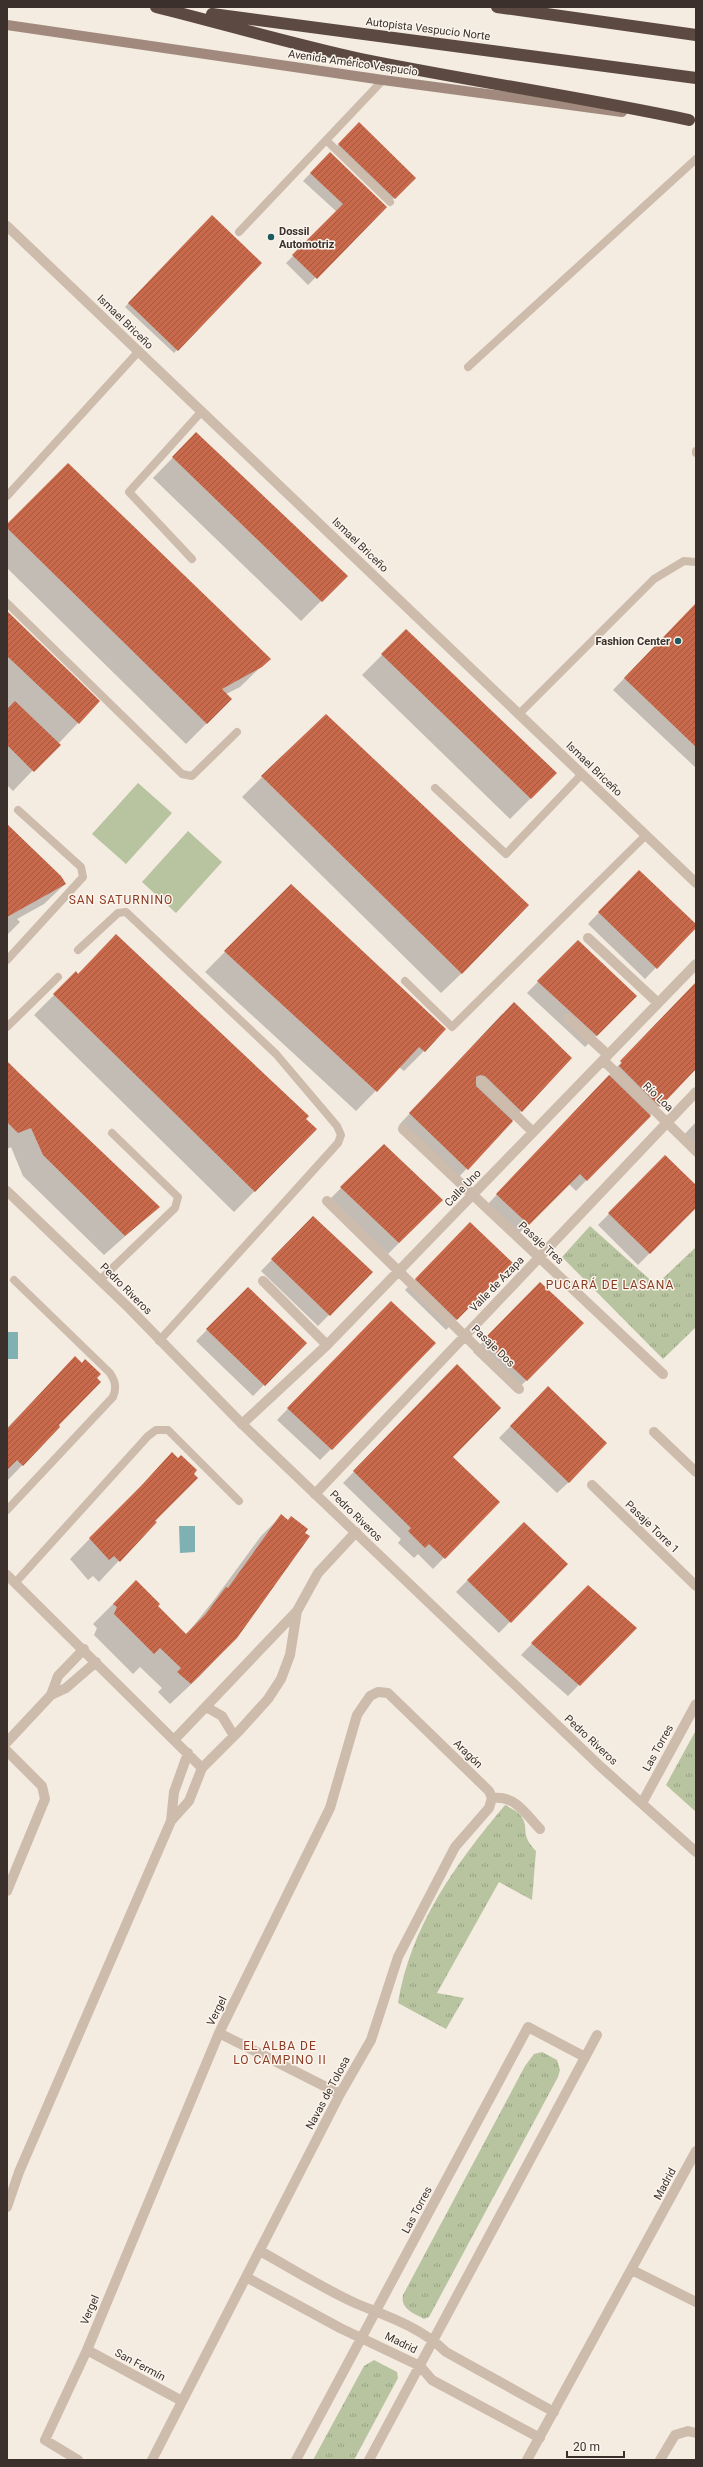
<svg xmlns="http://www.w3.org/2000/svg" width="703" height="2467" font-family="Roboto,sans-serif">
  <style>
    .grass { fill: url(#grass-tufts) }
    .pitch { fill: #b8c4a0 }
    .water { fill: #7fb0b2 }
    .shadow { fill: #0003 }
    .building { fill: url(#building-hatch) }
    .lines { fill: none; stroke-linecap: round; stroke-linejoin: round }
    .service { stroke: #cdbbac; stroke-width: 8 }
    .minor { stroke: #cdbbac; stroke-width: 10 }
    .tertiary { stroke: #cdbbac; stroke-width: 10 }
    .secondary { stroke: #a18a7d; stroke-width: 10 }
    .motorway { stroke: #5c4a42; stroke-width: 12 }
    .poi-dot { fill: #1f5a5e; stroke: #fbf5ee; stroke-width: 1.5 }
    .labels { text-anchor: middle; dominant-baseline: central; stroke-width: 3; stroke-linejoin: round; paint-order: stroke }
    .street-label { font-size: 11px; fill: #3b302b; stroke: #fbf5ee }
    .poi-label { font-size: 11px; font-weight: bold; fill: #3b302b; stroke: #fbf5ee; text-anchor: start }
    .neighbourhood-label { font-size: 12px; letter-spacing: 1px; fill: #8c3b22; stroke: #fbf5ee }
  </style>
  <defs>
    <pattern id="grass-tufts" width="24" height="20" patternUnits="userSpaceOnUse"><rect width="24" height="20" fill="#b8c4a0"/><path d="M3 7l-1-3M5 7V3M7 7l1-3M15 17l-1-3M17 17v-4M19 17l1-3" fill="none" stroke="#97a083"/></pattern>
    <pattern id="building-hatch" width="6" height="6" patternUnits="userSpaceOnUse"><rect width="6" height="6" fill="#c8694b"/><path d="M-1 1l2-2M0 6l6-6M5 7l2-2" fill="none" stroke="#a4573f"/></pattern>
  </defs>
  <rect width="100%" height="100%" fill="#f4ebe1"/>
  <!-- grass -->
  <path class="grass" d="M590 1226 656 1285 696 1247V1327L663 1359 562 1257Z
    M696 1730V1812L666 1785Z
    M505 1805C510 1808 518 1811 521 1816 530 1828 519 1834 536 1851L532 1900 499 1882 437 1993 464 1998 446 2029 398 2003C411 1925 455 1865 505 1805Z
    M542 2052 557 2060 560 2070 558 2077 429 2317 424 2319C414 2313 400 2309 403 2295L525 2066 534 2054Z
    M374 2360 397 2372 398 2378 354 2460H313L364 2366Z"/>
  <!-- pitch -->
  <path class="pitch" d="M138 783 172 813 126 864 92 834Z
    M188 831 222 862 176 913 142 882Z"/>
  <!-- water -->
  <path class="water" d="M7 1332H18V1359H7Z
    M179 1526H195V1552L180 1553Z"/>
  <!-- shadow -->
  <path class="shadow" d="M359 124 414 178 390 202 335 148Z
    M323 160 386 207 308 285 286 263 337 212 303 181Z
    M212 217 260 263 174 353 125 307Z
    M196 434 346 576 301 621 153 478Z
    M7 525 269 659 240 687 226 694 231 699 186 744 7 568Z
    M696 604V768L613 690Z
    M7 612 78 723 13 791 7 785Z
    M406 631 556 773 510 819 362 675Z
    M262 777 462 973 441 993 242 797Z
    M7 825 65 884 44 904 17 919 20 922 7 935Z
    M628 882 696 926 645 979 588 924Z
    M291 885 424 1051 404 1071 399 1067 356 1111 205 972Z
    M578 941 635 997 585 1047 527 993Z
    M76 973 305 1119 316 1129 234 1212 34 1015Z
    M696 983V1068L576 1191 569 1184 518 1234 487 1205Z
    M502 1014 571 1058 456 1180 399 1125Z
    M7 1062 158 1207 104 1255 23 1176 11 1147 7 1149Z
    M696 1122V1158L679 1140Z
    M384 1145 442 1200 388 1254 330 1199Z
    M666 1156 696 1186V1206L638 1265 598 1225Z
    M313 1217 371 1272 318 1326 261 1271Z
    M470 1224 511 1263 446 1330 405 1290Z
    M540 1283 582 1323 515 1392 473 1352Z
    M248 1288 305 1343 253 1396 196 1341Z
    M380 1314 331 1449 320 1460 277 1420Z
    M447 1376 452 1457 498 1502 433 1569 418 1554 414 1558 398 1543 401 1539 343 1483Z
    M55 1378 59 1427 7 1481V1428Z
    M537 1399 569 1482 557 1493 499 1438Z
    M172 1454 155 1522 99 1582 93 1576 88 1580 70 1559Z
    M281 1516 304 1533 236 1637 200 1676 170 1704 158 1692 162 1688 140 1667 133 1674 94 1635 97 1628 93 1624 136 1581 156 1606 186 1635 214 1600 261 1536Z
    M524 1523 567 1564 499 1633 456 1592Z
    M588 1586 635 1628 568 1696 521 1655Z"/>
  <!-- building -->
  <path class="building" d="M359 122 416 178 395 199 338 144Z
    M330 152 387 207 317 279 292 255 343 204 310 173Z
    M212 215 262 263 178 351 128 303Z
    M196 432 348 576 322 602 172 457Z
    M68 463 271 659 262 667 222 689 232 699 207 724 7 528V524Z
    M696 603V747L624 678Z
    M7 611 100 701 79 724 7 656Z
    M406 629 557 773 531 799 381 654Z
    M15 701 61 745 34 772 7 745V709Z
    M326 714 529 905 462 974 261 776Z
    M7 824 61 876 66 884 7 917Z
    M639 870 696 924V928L657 969 598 912Z
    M291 884 446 1029 425 1052 419 1047 377 1092 224 951Z
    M116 934 309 1116 306 1119 317 1129 255 1192 53 994 76 971 78 974Z
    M578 940 637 996 597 1036 537 981Z
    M696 982V1069L660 1107 619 1066 622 1063 620 1061Z
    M514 1002 572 1058 522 1112 485 1076 480 1075 476 1077V1086L513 1121 468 1170 409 1113Z
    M7 1061 19 1073 160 1207 125 1236 43 1155 31 1128 18 1133 7 1122Z
    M609 1075 651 1116 587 1181 580 1174 529 1225 496 1194Z
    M384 1144 443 1200 399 1243 340 1187Z
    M665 1155 696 1185V1208L650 1254 608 1213Z
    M313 1216 373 1272 330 1316 271 1259Z
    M470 1222 513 1263 457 1320 415 1279Z
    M540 1282 584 1323 527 1381 483 1340Z
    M248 1287 307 1343 265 1386 206 1329Z
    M391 1301 436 1343 332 1450 287 1408Z
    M75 1356 82 1363 85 1359 101 1374 97 1378 101 1382 59 1425 60 1427 23 1466 17 1460 7 1470V1429Z
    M457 1364 501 1408 453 1457 500 1502 445 1559 429 1544 425 1548 408 1531 411 1528 353 1471Z
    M548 1386 607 1443 569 1483 510 1426Z
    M172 1452 178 1458 181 1455 197 1470 194 1474 198 1478 155 1521 157 1522 120 1562 114 1556 109 1560 89 1538 141 1486Z
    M281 1514 288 1520 291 1516 308 1529 305 1533 310 1536 237 1638 191 1684 177 1672 181 1668 160 1648 154 1654 114 1614 117 1607 113 1604 136 1580 160 1604 158 1606 186 1634 205 1615 226 1587 228 1588Z
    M524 1522 568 1564 511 1623 467 1580Z
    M588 1585 637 1628 580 1686 531 1643Z"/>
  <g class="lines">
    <!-- service -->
    <path class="service" d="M326 140 390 202
      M239 232 383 80
      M468 367 696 159
      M696 451V453
      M7 496 139 351
      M192 559 129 492 202 411
      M7 603 182 774 192 776 237 732
      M519 714 654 579 684 561 696 562
      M435 788 506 854 582 774
      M78 950 118 913 126 912 276 1054 337 1126 341 1135 338 1143 159 1341
      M7 960 83 877 81 867 18 810
      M405 981 452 1027 646 835
      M7 1027 58 977
      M100 1280 175 1208 178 1197 112 1133
      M7 1510 113 1397C117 1387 115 1381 110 1373L14 1280
      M15 1583 148 1436 156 1430H168L239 1501"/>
    <!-- minor -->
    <path class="minor" d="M588 938 658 1003
      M568 1018 608 1055
      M603 1060 696 1151
      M481 1081 533 1132
      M403 1129 663 1374
      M327 1201 519 1389
      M263 1281 327 1345
      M242 1424 327 1345 696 964
      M654 1432 696 1472
      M592 1485 696 1586
      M315 1494 696 1092
      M7 1575 202 1768
      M51 1695 58 1676 84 1649
      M206 1707 222 1716 234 1736
      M174 1740 297 1611 318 1573 356 1532
      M7 1742 51 1695 66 1688 96 1662
      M7 1751 42 1786 45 1799 7 1891
      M492 1798C515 1795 525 1813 540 1829
      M642 1803 696 1704
      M171 1821 174 1792 188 1753
      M219 2033 340 2094
      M7 2207 19 2172 171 1821 189 1801 202 1768 240 1730 268 1699 281 1679 290 1655 297 1611
      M260 2251C291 2268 322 2288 355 2303 386 2316 421 2327 446 2352L554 2412
      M632 2270 696 2302
      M246 2277 340 2328 420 2366 432 2380 540 2438
      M87 2350 182 2401
      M78 2460 45 2440 87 2350 219 2033 330 1808 357 1715 370 1696 378 1692 388 1693 489 1791 492 1798
      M152 2460 340 2094 371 2040 398 1957 455 1847 489 1808 492 1798
      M296 2460 528 2027 585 2057
      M369 2460 597 2035
      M527 2460 696 2151
      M660 2460 675 2435 688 2431 696 2433"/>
    <!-- tertiary -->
    <path class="tertiary" d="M7 226 696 883
      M7 1191 129 1308 242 1424 601 1767 696 1852"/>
    <!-- secondary -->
    <path class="secondary" d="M7 25 383 80 622 112"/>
    <!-- motorway -->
    <path class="motorway" d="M156 7C224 24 292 44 361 59 470 81 580 97 689 120
      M497 7 696 35
      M212 14 696 78"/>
  </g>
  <!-- markers -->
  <g class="poi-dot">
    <circle cx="271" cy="237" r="4"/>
    <circle cx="678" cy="641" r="4"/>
  </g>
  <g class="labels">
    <!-- street labels -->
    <g class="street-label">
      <text transform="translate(428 29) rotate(7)">Autopista Vespucio Norte</text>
      <text transform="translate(353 63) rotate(8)">Avenida Américo Vespucio</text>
      <text transform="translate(125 322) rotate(44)">Ismael Briceño</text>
      <text transform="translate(360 545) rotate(44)">Ismael Briceño</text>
      <text transform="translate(594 769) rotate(44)">Ismael Briceño</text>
      <text transform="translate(658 1097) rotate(44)">Río Loa</text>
      <text transform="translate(463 1188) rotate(-46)">Calle Uno</text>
      <text transform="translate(541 1243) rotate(43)">Pasaje Tres</text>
      <text transform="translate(497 1284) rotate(-46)">Valle de Azapa</text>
      <text transform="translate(126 1289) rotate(45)">Pedro Riveros</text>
      <text transform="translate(493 1346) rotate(44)">Pasaje Dos</text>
      <text transform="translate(356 1516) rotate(44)">Pedro Riveros</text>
      <text transform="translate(652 1527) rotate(44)">Pasaje Torre 1</text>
      <text transform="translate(591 1740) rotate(43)">Pedro Riveros</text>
      <text transform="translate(658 1748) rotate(-61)">Las Torres</text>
      <text transform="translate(468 1754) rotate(44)">Aragón</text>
      <text transform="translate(217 2011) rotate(-64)">Vergel</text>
      <text transform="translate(328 2093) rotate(-62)">Navas de Tolosa</text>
      <text transform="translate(665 2184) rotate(-62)">Madrid</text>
      <text transform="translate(417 2210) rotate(-62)">Las Torres</text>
      <text transform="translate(90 2310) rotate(-67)">Vergel</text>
      <text transform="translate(401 2343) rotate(26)">Madrid</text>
      <text transform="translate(140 2365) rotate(28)">San Fermín</text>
    </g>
    <!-- poi labels -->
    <g class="poi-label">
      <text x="279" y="231">Dossil<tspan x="279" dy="13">Automotriz</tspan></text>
      <text x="670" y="641" text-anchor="end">Fashion Center</text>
    </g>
    <!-- neighbourhood labels -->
    <g class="neighbourhood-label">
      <text x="121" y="900">SAN SATURNINO</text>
      <text x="610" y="1285">PUCARÁ DE LASANA</text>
      <text x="280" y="2046">EL ALBA DE<tspan x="280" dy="14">LO CAMPINO II</tspan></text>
    </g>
  </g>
  <!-- border -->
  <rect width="703" height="2467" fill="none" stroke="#3b302b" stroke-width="16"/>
  <!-- scale -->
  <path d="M567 2451v6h57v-6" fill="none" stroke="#3b302b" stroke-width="2"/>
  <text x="573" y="2451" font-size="12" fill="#3b302b" stroke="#fbf5ee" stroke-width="3" paint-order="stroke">20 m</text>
</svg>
